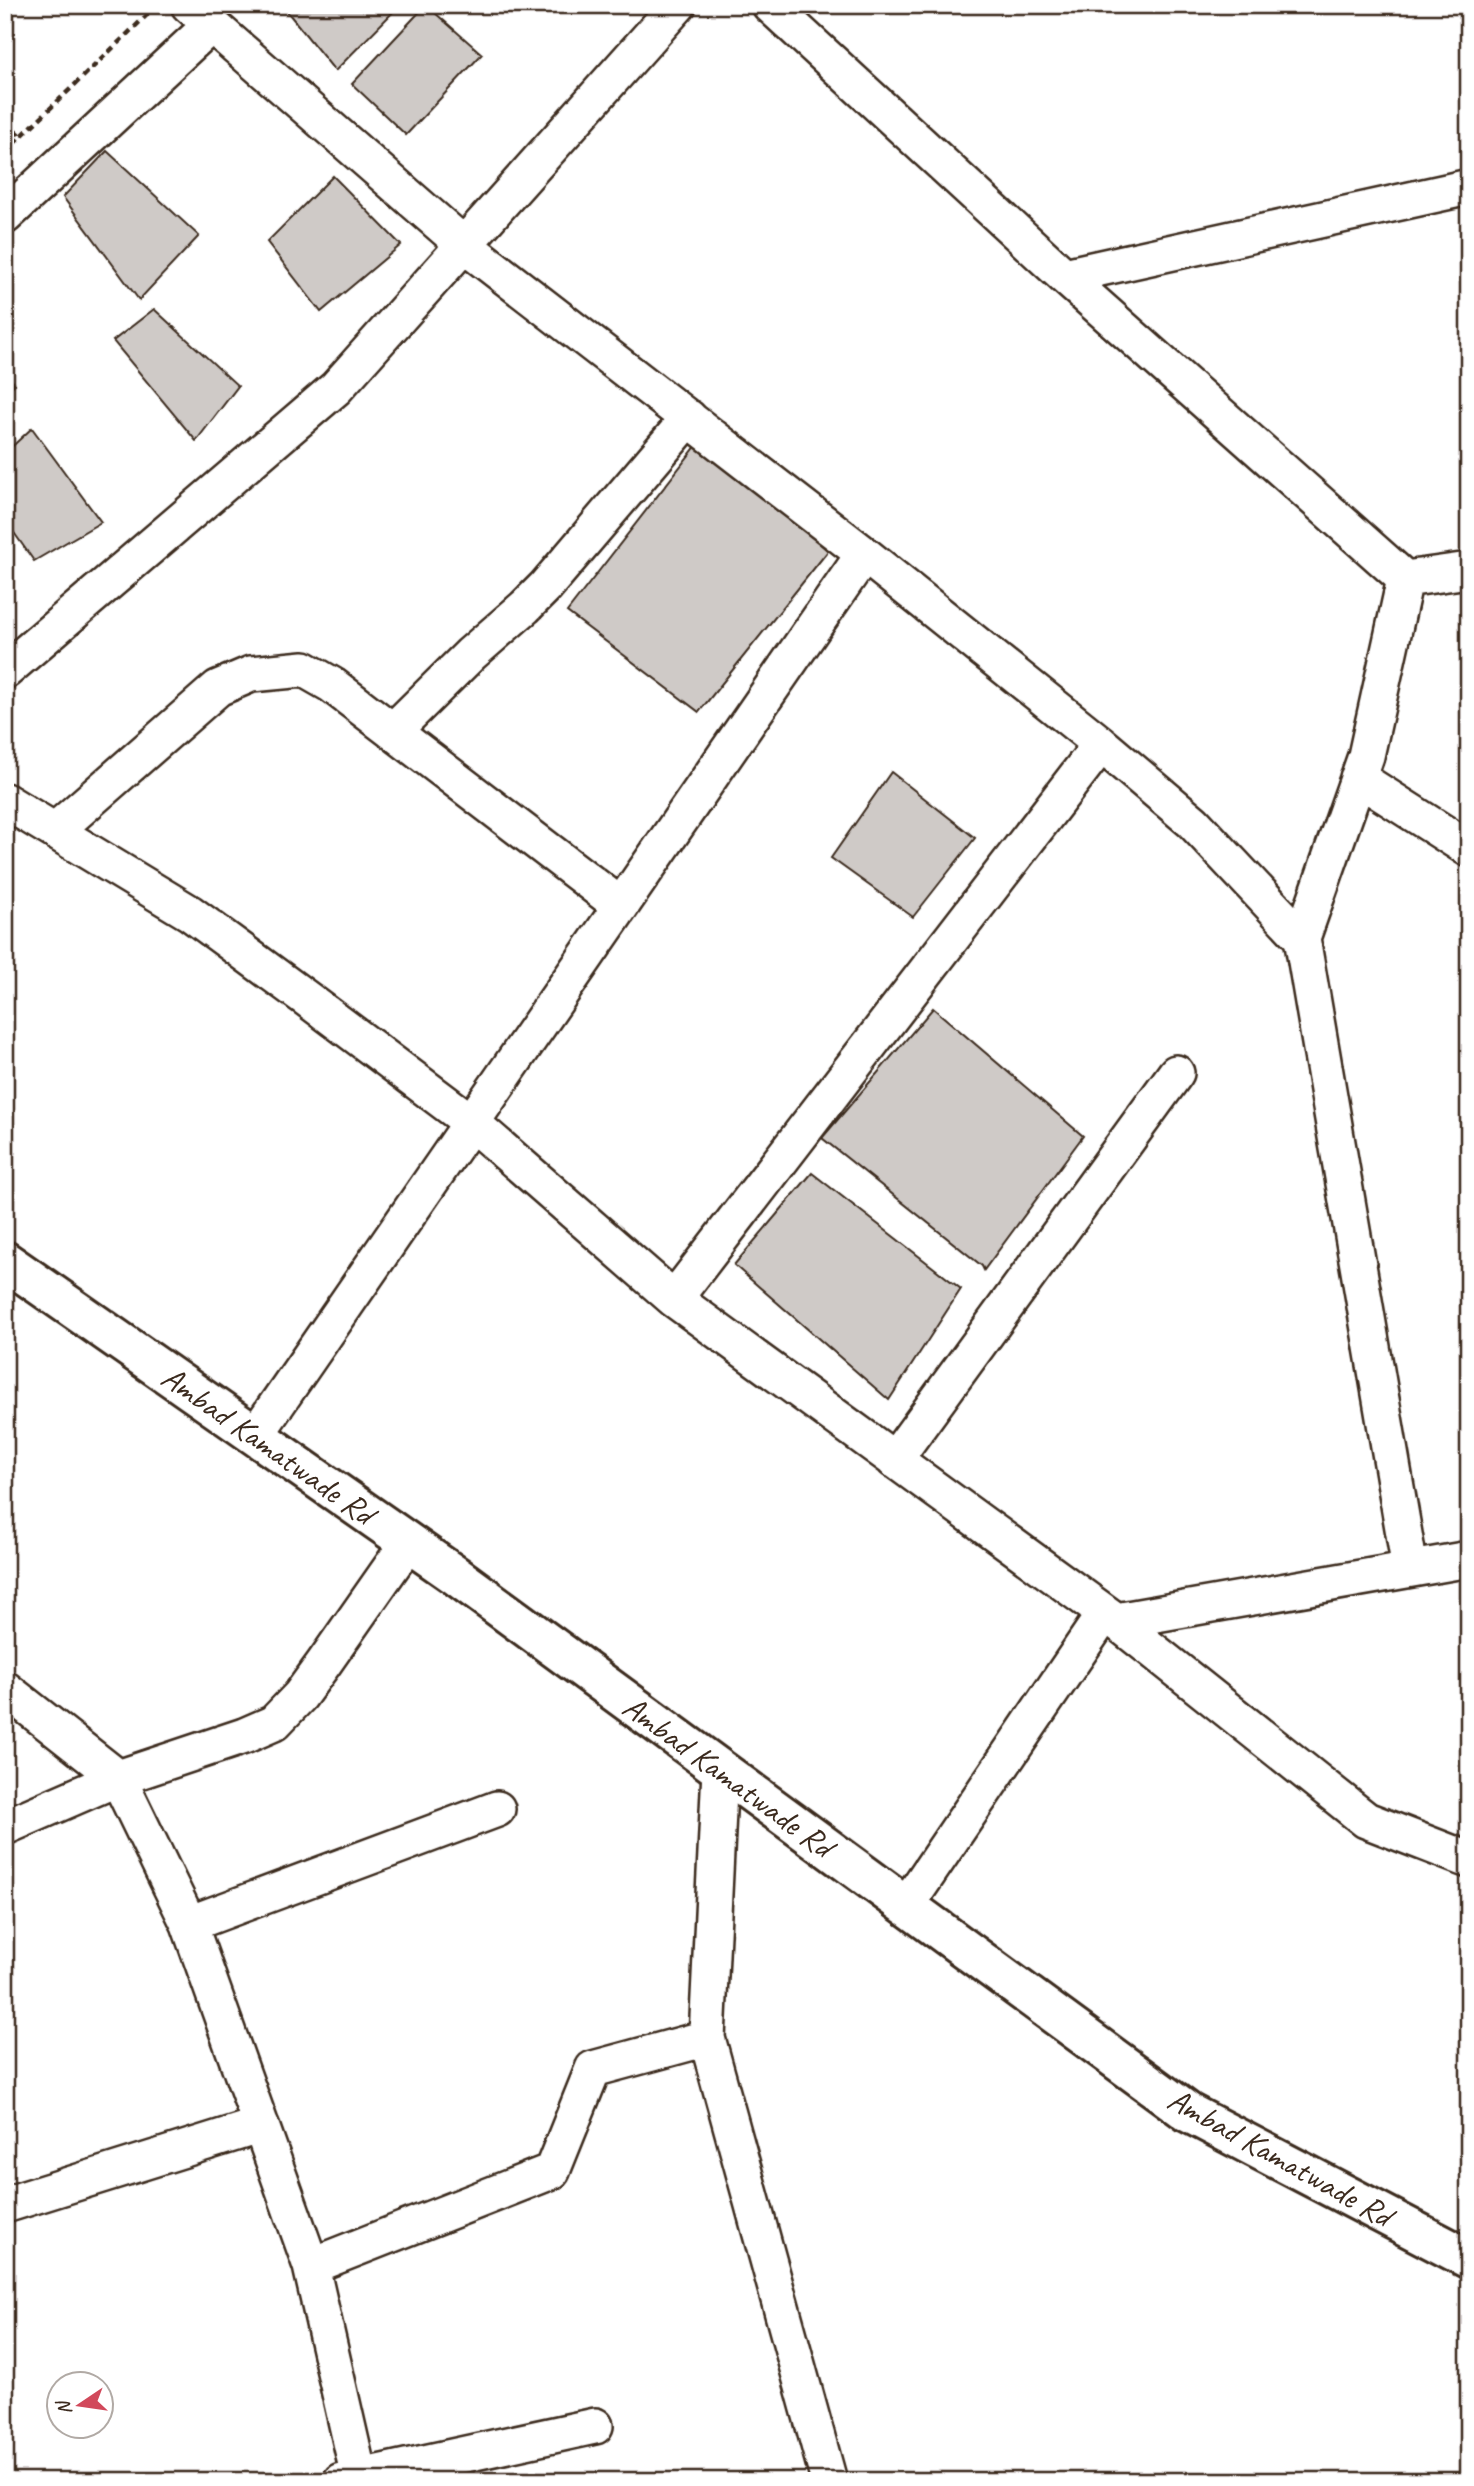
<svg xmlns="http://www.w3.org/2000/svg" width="1474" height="2486" font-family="Caveat,sans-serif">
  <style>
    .building { fill: #cfcac7; stroke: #3b2a1e; stroke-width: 2 }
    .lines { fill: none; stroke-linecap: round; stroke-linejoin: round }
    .street-casing { stroke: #3b2a1e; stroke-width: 40 }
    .secondary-casing { stroke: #3b2a1e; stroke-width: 44 }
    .path { stroke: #3b2a1e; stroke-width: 4.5; stroke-dasharray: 7 5; stroke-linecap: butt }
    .street { stroke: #fff; stroke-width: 35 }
    .secondary { stroke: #fff; stroke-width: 38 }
    .labels { text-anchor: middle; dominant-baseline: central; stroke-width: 5; stroke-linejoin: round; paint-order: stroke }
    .street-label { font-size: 33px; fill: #3b2a1e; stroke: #fff }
  </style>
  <rect width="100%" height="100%" fill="#fff"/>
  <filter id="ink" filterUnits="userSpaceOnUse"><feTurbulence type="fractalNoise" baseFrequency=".0143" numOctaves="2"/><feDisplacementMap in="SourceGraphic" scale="14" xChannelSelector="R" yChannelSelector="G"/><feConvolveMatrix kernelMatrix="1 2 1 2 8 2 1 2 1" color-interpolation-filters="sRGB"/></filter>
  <g filter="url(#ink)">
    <!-- building -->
    <path class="building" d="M289 5H400L335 71 285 9Z
      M426 5 482 54 406 135 352 84Z
      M107 151 199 236 139 300 63 197Z
      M333 176 401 245 321 312 267 242Z
      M154 309 238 386 196 441 113 341Z
      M5 373 15 384 5 392Z
      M32 428 101 522 34 561 5 520V453Z
      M704 436 828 551 699 712 567 612Z
      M891 772 975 838 913 917 831 858Z
      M933 1008 1083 1136 984 1270 982 1266 822 1138Z
      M812 1173 961 1289 889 1400 734 1265Z"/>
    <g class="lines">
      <defs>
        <path id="street" d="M189 5 464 245 864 554 1101 744 1193 822 1302 938 1410 1569
          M770 5 1064 276 1405 579 1469 570
          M5 216 211 25
          M1064 276 1469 187
          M5 671 336 388 678 5
          M393 731 471 654 525 607 545 587 689 418
          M1358 778 1469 849
          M5 801 190 913 307 999 472 1123 674 1299 1116 1621 1366 1820 1469 1860
          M56 830 218 688 251 674 304 669 332 685 621 906
          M1302 938 1366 756 1405 579
          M674 1299 1101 744
          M255 1436 864 554
          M894 1460 1176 1073
          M1116 1621 1469 1559
          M5 1689 118 1778 189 1924 311 2266 359 2477
          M720 1770 707 2038 829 2481
          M5 1827 118 1778 244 1736 274 1723 300 1696 324 1663 408 1543
          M906 1906 1105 1613
          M189 1924 497 1809
          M5 2205 261 2125
          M311 2266 552 2171 593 2069 707 2038
          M341 2481 595 2426"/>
        <path id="secondary" d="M5 1261 455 1575 1189 2113 1469 2259"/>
      </defs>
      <!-- street casing -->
      <use href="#street" class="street-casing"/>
      <!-- secondary casing -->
      <use href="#secondary" class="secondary-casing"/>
      <!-- path -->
      <path class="path" d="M5 122 22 137
        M5 152 147 15 136 5"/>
      <!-- street -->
      <use href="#street" class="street"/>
      <!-- secondary -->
      <use href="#secondary" class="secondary"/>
    </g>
  </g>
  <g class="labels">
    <!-- street labels -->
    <g class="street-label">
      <text transform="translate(268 1445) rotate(35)">Ambad Kamatwade Rd</text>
      <text transform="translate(728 1776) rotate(36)">Ambad Kamatwade Rd</text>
      <text transform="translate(1280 2157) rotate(29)">Ambad Kamatwade Rd</text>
    </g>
  </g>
  <!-- margin -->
  <rect width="1474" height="2486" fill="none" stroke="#fff" stroke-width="28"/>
  <rect x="14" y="14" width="1446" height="2458" fill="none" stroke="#3b2a1e" stroke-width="2.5" filter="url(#ink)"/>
  <!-- north arrow -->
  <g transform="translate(80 2405) rotate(257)"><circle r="33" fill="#ffffff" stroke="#b1aaa5" stroke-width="2"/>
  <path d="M0-5L12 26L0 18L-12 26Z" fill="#d1495b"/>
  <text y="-10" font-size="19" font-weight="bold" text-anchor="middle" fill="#3b2a1e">N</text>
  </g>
</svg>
